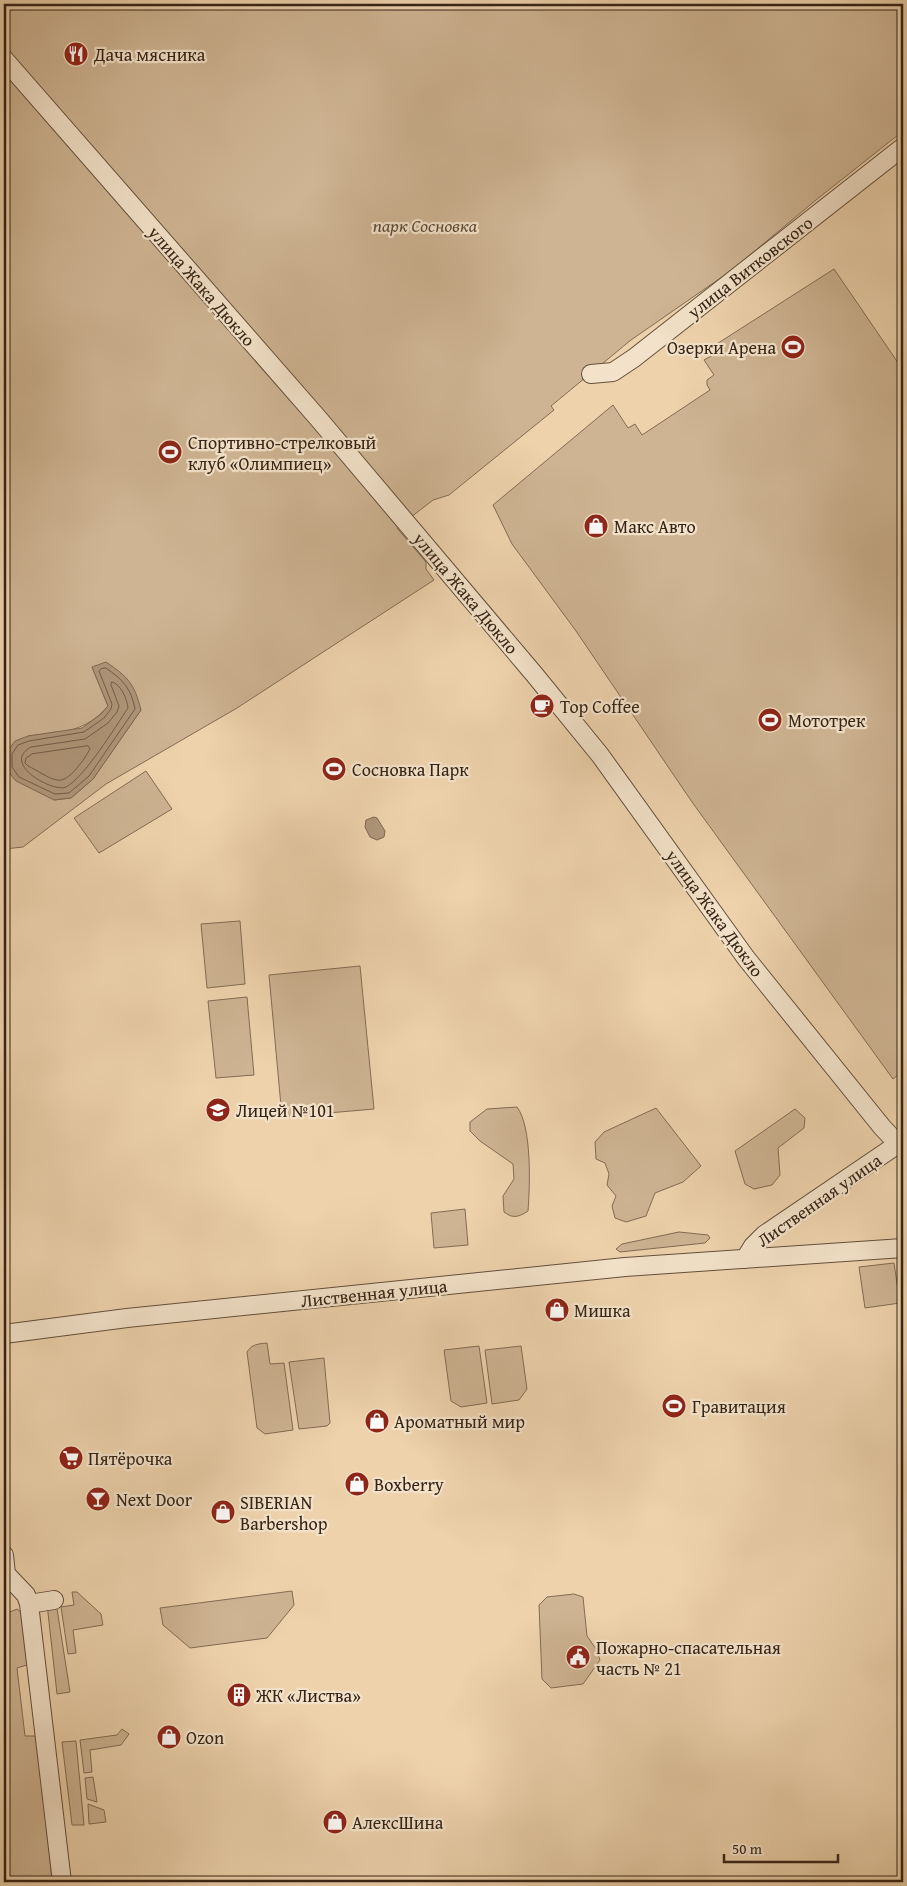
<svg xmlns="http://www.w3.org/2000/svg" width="907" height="1886" font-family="'Gentium Book Plus',serif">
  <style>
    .green { fill: #ceb493; stroke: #826c55; fill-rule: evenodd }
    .water { fill: #af9679; stroke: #7f6852 }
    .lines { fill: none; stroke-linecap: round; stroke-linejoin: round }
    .shore { stroke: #725c48; stroke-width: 1 }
    .minor-casing { stroke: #644f3c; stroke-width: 20 }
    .minor { stroke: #f3e2c9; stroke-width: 18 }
    .labels { text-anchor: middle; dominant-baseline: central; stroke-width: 4.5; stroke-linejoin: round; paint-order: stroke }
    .poi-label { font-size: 18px; fill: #362317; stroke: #f3e2c9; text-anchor: start }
    .park-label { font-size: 18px; font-style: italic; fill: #5c4736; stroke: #f3e2c9 }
    .street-label { font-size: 18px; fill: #362317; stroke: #f3e2c9 }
  </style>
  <rect width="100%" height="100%" fill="#edd2ac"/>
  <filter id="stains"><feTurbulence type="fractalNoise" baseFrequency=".004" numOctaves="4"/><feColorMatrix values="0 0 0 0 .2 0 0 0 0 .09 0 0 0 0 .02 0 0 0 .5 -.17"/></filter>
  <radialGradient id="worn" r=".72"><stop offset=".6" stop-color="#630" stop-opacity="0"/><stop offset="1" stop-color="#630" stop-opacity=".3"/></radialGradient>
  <!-- green -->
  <path class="green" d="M4 4H903V131L816 200 732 270 631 340 551 406 554 410 449 495 433 500 397 528 426 562V569L434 580 237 708 106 784 23 847 4 849ZM92 667 141 710 93 779 71 798 54 800 28 736C61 732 85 733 108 706Z
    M834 269 903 370V1071L893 1079 692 802 576 631 512 544 493 505 613 405 628 428 635 424 642 435 710 390 707 385V380L714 375 704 360 715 354 712 347Z
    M146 771 172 809 99 853 74 818Z
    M240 921 245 984 207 988 201 924Z
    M360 966 374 1109 282 1117 269 975Z
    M247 997 254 1075 216 1078 208 1001Z
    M517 1107C532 1127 530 1185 528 1211 519 1217 513 1219 504 1212L503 1196 514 1179 513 1164 480 1141 470 1131V1122L487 1109Z
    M656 1108 701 1166 683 1182 655 1193 646 1216 626 1222 615 1218 612 1206 616 1196 607 1185 609 1174 605 1163 596 1159 595 1142 604 1132Z
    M795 1109 805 1118 804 1128 778 1148 780 1175 772 1185 754 1189 745 1184 735 1151Z
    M465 1209 468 1245 434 1248 431 1213Z
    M679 1232 708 1235 710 1238 705 1243 620 1252 616 1249 622 1244Z
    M894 1263 900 1303 865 1308 859 1267Z
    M267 1343 270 1364 284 1363 293 1430 265 1434 257 1428 247 1352C252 1344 258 1344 267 1343Z
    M479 1346 487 1403 461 1407 451 1401 444 1350Z
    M521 1346 527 1389 519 1400 492 1404 485 1350Z
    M324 1358 330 1423 327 1426 299 1429 289 1362Z
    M292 1591 294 1605 267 1638 190 1648 163 1625 160 1608Z
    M72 1592H77L101 1614 103 1625 73 1630 76 1653 68 1654 61 1607 74 1605Z
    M574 1594 583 1597 587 1636 596 1649 600 1660 583 1684 551 1688 542 1679 539 1605 547 1597Z
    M4 1599 10 1612 17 1609 22 1613 30 1664 17 1668 25 1736H39L52 1882H4Z
    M56 1602 70 1692 57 1694 47 1604Z
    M122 1729 129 1734 121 1745 90 1750 92 1772 84 1773 80 1740 117 1735Z
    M76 1741 84 1825H72L62 1742Z
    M93 1777 97 1802 87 1799 85 1778Z
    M88 1804 104 1810 106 1822 89 1824Z"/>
  <!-- water -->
  <path class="water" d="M106 662C128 677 134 683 141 710L93 779 71 798 54 800 16 781 6 769 7 752 15 741 28 736 82 728 101 714 108 706 92 667Z
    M374 817 377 818 385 831 384 837 377 840 370 837 365 827 366 820Z"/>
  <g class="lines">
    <!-- shore -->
    <path class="shore" d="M106 668C123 680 131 688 135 709L89 776 69 793 55 794 19 777 12 767V754L18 745 29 741 84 732 104 718 111 709 112 704 99 671 101 669Z
      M112 682C121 684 127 699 128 708 116 726 84 778 66 787 54 793 0 764 31 747L85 739 108 723 117 712 119 706 111 685Z
      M88 746 90 749C85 758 69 783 57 780 47 778 37 770 28 766L25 763 26 758 32 754Z"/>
    <defs>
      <path id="minor" d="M4 59 317 417 534 674 600 755 746 958 882 1127 898 1144 903 1140
        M591 374 613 372 634 358 903 147
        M745 1259 753 1246 764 1235 898 1144
        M4 1334 127 1318 625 1267 903 1248
        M4 1555 6 1574 26 1595 29 1604 54 1600
        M29 1604 62 1882"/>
    </defs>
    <!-- minor casing -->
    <use href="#minor" class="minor-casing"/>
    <!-- minor -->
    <use href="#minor" class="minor"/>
  </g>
  <!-- icons -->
  <defs>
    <symbol id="restaurant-disc" viewBox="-11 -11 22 22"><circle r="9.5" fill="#8f2418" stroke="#f3e2c9"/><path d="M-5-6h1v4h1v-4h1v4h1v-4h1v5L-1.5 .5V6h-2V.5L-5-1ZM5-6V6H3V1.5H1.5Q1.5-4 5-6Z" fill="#fff"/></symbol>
    <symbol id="stadium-disc" viewBox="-11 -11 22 22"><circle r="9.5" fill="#8f2418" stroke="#f3e2c9"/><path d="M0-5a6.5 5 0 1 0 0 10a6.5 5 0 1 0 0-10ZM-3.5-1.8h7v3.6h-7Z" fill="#fff"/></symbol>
    <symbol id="shop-disc" viewBox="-11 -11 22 22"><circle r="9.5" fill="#8f2418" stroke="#f3e2c9"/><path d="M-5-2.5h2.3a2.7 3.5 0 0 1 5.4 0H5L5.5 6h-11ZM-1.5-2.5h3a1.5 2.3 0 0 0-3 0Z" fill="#fff"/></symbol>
    <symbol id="cafe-disc" viewBox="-11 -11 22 22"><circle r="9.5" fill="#8f2418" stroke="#f3e2c9"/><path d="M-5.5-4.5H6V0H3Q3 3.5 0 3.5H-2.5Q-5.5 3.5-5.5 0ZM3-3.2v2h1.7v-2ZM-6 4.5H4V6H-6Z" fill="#fff"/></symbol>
    <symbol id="school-disc" viewBox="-11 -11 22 22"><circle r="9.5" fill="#8f2418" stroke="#f3e2c9"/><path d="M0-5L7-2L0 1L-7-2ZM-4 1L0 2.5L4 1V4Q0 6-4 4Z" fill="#fff"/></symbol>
    <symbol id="supermarket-disc" viewBox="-11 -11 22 22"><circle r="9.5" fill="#8f2418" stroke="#f3e2c9"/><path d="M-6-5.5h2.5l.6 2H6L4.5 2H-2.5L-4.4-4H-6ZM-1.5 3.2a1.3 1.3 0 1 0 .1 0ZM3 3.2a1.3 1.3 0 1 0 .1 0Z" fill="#fff"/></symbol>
    <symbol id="bar-disc" viewBox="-11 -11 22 22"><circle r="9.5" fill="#8f2418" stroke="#f3e2c9"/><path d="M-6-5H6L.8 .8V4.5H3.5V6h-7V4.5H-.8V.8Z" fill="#fff"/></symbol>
    <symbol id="civic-disc" viewBox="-11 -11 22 22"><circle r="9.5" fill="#8f2418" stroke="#f3e2c9"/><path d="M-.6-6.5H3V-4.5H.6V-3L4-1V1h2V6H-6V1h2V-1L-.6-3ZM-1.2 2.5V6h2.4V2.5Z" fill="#fff"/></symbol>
    <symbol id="building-disc" viewBox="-11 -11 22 22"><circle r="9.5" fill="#8f2418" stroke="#f3e2c9"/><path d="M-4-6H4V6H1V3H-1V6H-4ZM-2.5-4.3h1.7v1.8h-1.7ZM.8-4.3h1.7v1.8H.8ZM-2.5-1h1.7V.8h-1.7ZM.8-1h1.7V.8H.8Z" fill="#fff"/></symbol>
  </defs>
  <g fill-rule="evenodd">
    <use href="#restaurant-disc" x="62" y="40" width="28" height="28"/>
    <use href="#stadium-disc" x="779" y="333" width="28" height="28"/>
    <use href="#stadium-disc" x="156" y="438" width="28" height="28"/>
    <use href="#shop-disc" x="582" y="512" width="28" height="28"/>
    <use href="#cafe-disc" x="528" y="692" width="28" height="28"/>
    <use href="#stadium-disc" x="756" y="706" width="28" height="28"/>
    <use href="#stadium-disc" x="320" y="755" width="28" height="28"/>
    <use href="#school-disc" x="204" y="1096" width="28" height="28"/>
    <use href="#shop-disc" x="543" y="1296" width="28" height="28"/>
    <use href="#stadium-disc" x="660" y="1392" width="28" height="28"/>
    <use href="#shop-disc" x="363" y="1407" width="28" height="28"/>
    <use href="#supermarket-disc" x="57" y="1444" width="28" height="28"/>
    <use href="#shop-disc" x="343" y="1470" width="28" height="28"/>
    <use href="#bar-disc" x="84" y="1485" width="28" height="28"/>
    <use href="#shop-disc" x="209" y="1498" width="28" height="28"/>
    <use href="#civic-disc" x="564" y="1643" width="28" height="28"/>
    <use href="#building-disc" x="225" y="1681" width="28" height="28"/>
    <use href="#shop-disc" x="155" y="1723" width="28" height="28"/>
    <use href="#shop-disc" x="321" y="1808" width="28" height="28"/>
  </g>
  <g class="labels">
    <!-- poi labels -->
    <g class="poi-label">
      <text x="94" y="54">Дача мясника</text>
      <text x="776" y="347" text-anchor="end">Озерки Арена</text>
      <text x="188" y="442">Спортивно-стрелковый<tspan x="188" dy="21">клуб «Олимпиец»</tspan></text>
      <text x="614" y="526">Макс Авто</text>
      <text x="560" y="706">Top Coffee</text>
      <text x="788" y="720">Мототрек</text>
      <text x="352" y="769">Сосновка Парк</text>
      <text x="236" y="1110">Лицей №101</text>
      <text x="574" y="1310">Мишка</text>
      <text x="692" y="1406">Гравитация</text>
      <text x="394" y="1421">Ароматный мир</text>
      <text x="88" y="1458">Пятёрочка</text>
      <text x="374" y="1484">Boxberry</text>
      <text x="116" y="1499">Next Door</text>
      <text x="240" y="1502">SIBERIAN<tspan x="240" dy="21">Barbershop</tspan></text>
      <text x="596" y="1647">Пожарно-спасательная<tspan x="596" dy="21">часть № 21</tspan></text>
      <text x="256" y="1695">ЖК «Листва»</text>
      <text x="186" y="1737">Ozon</text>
      <text x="352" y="1822">АлексШина</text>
    </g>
    <!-- park labels -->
    <g class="park-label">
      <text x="425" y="225">парк Сосновка</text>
    </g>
    <!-- street labels -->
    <g class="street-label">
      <text transform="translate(750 267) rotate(-38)">улица Витковского</text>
      <text transform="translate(202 286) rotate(49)">улица Жака Дюкло</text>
      <text transform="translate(466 593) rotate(50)">улица Жака Дюкло</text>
      <text transform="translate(715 913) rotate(54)">улица Жака Дюкло</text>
      <text transform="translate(819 1200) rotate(-35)">Лиственная улица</text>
      <text transform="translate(374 1293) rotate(-6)">Лиственная улица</text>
    </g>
  </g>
  <!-- margin -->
  <rect width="907" height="1886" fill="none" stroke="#edd2ac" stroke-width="20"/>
  <rect x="5" y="5" width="897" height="1876" fill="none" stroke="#362317" stroke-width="2.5"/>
  <rect x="10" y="10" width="887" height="1866" fill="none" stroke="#362317"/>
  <!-- scale -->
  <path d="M724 1854v8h114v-8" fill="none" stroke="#362317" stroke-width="2.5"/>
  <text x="732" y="1854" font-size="15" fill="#362317" stroke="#f3e2c9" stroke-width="4" paint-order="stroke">50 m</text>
  <rect width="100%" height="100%" filter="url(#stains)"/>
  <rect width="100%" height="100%" fill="url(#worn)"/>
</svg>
